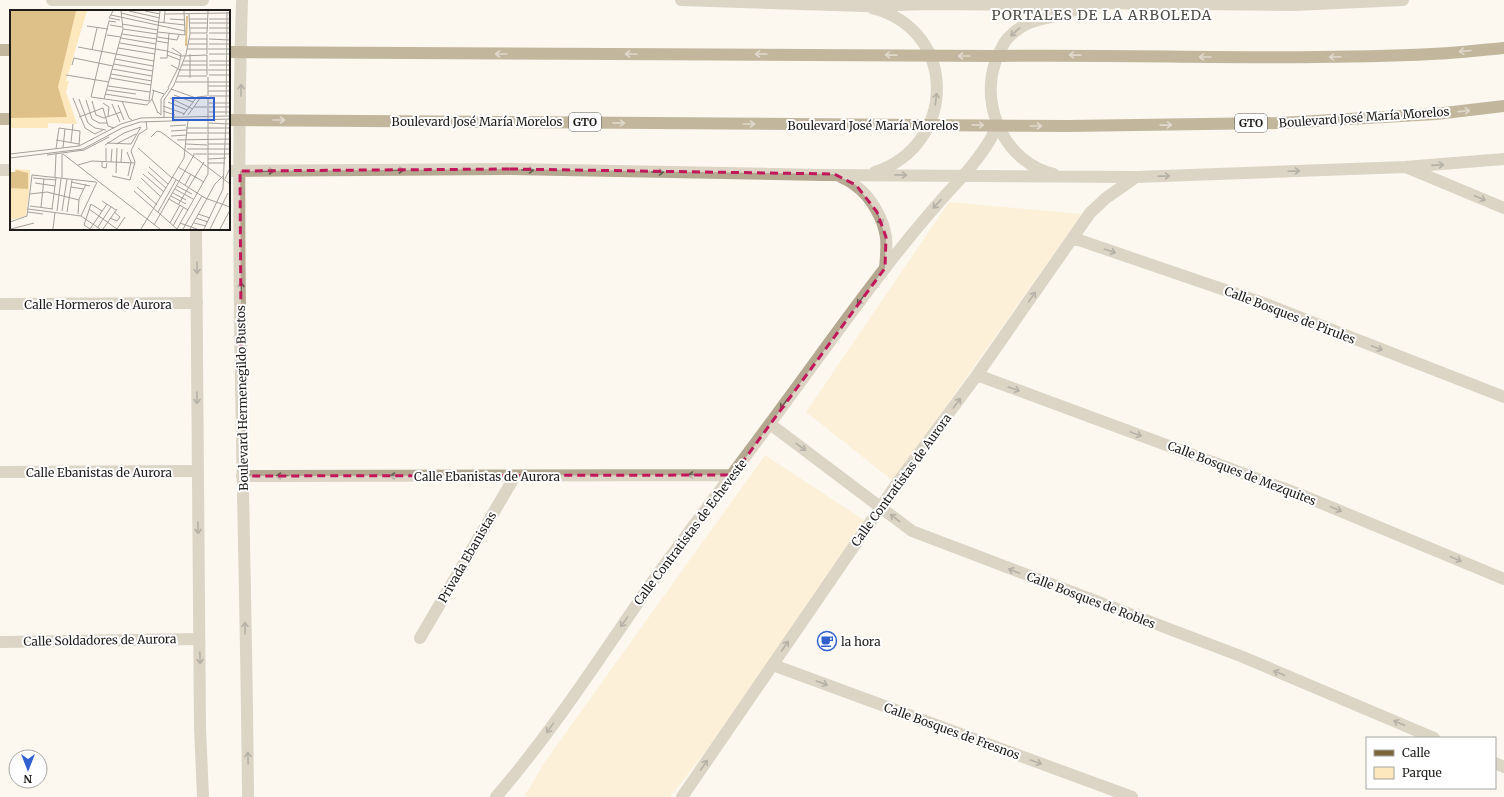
<svg xmlns="http://www.w3.org/2000/svg" width="1504" height="797" font-family="Merriweather,serif">
  <style>
    .green { fill: #fde7bc }
    .lines { fill: none; stroke-linecap: round; stroke-linejoin: round }
    .minor { stroke: #b5a890; stroke-width: 12 }
    .tertiary { stroke: #b5a890; stroke-width: 12 }
    .primary { stroke: #7c6638; stroke-width: 12 }
    .oneway { stroke: #625c4f }
    .oneway2 { stroke: #beb29c }
    .marked { fill: none; stroke: #c2185b; stroke-width: 3; stroke-dasharray: 8 5; stroke-linejoin: round }
    .labels { text-anchor: middle; dominant-baseline: central; stroke-width: 4; stroke-linejoin: round; paint-order: stroke }
    .shield { fill: #fff; stroke: #62615f; stroke-width: 1 }
    .shield-label { font-size: 11px; font-weight: bold; fill: #1f1d1a }
    .street-label { font-size: 12px; fill: #1f1d1a; stroke: #fff }
    .poi-label { font-size: 12px; fill: #1f1d1a; stroke: #fff; text-anchor: start }
    .quarter-label { font-size: 14px; letter-spacing: 1px; fill: #504d46; stroke: #fff }
    .inset-river { fill: none; stroke: #ddc188; stroke-width: 2 }
    .inset-road { fill: none; stroke: #a4a09a; stroke-width: 1 }
    .view { fill: #3160cf; fill-opacity: 0.15; stroke: #3160cf; stroke-width: 2 }
    .inset-edge { fill: none; stroke: #1f1d1a; stroke-width: 2 }
  </style>
  <rect width="100%" height="100%" fill="#fcf8f0"/>
  <!-- green -->
  <path class="green" d="M949 202 1082 214 893 481 806 412Z
    M765 455 867 522 706 751 670 797H524L544 763Z"/>
  <g class="lines">
    <!-- minor -->
    <path class="minor" d="M1073 238 1263 303 1504 397
      M0 304 197 303
      M977 375 1304 496 1504 579
      M770 424 912 531 1243 657 1434 738
      M0 472 198 471
      M242 476 733 475
      M420 638 515 476
      M0 642 199 639
      M773 665 1132 797
      M1495 763 1504 767
      M496 797C552 732 599 659 648 588 692 526 740 465 785 403 842 326 897 246 963 176
      M682 797 898 482 977 375 1090 213 1106 198 1136 177"/>
    <!-- tertiary -->
    <path class="tertiary" d="M52 0H203
      M242 0C234 266 246 531 248 797
      M681 0 864 6 928 4 1056 5 1089 3 1294 5 1403 0
      M872 8C959 30 957 145 875 172
      M1408 168 1504 208
      M0 170H11
      M229 171 510 169 823 175 1136 177 1405 167 1504 159
      M1054 174C1006 163 980 108 995 63 998 55 1002 45 1007 39 1026 18 1042 21 1065 13 1071 12 1077 9 1082 6
      M837 175C843 178 851 181 856 186 871 197 883 218 886 237 887 247 886 258 885 268
      M963 176C977 160 989 145 997 126
      M196 229 200 728 203 797"/>
    <!-- primary -->
    <path class="primary" d="M0 50H11
      M229 52 997 56C1142 54 1287 61 1432 54 1456 53 1480 50 1504 48
      M0 119H11
      M229 120 1068 126 1279 123 1436 114 1504 106"/>
  </g>
  <!-- one-way arrows -->
  <defs><path id="oneway-shaft" d="M-6 0H5M1.5-3L5.5 0L1.5 3" fill="none" stroke-width="1.6" stroke-linecap="round" stroke-linejoin="round"/></defs>
  <g class="oneway">
    <use href="#oneway-shaft" transform="translate(1015 32) rotate(139)"/>
    <use href="#oneway-shaft" transform="translate(241 90) rotate(-89)"/>
    <use href="#oneway-shaft" transform="translate(936 99) rotate(-83)"/>
    <use href="#oneway-shaft" transform="translate(1438 165) rotate(-4)"/>
    <use href="#oneway-shaft" transform="translate(398 170)"/>
    <use href="#oneway-shaft" transform="translate(528 170) rotate(1)"/>
    <use href="#oneway-shaft" transform="translate(268 171)"/>
    <use href="#oneway-shaft" transform="translate(1294 171) rotate(-2)"/>
    <use href="#oneway-shaft" transform="translate(658 172) rotate(1)"/>
    <use href="#oneway-shaft" transform="translate(901 175) rotate(1)"/>
    <use href="#oneway-shaft" transform="translate(1164 176) rotate(-2)"/>
    <use href="#oneway-shaft" transform="translate(1480 198) rotate(23)"/>
    <use href="#oneway-shaft" transform="translate(937 204) rotate(133)"/>
    <use href="#oneway-shaft" transform="translate(880 219) rotate(68)"/>
    <use href="#oneway-shaft" transform="translate(1110 251) rotate(19)"/>
    <use href="#oneway-shaft" transform="translate(197 268) rotate(90)"/>
    <use href="#oneway-shaft" transform="translate(241 288) rotate(-91)"/>
    <use href="#oneway-shaft" transform="translate(1032 297) rotate(-55)"/>
    <use href="#oneway-shaft" transform="translate(861 300) rotate(126)"/>
    <use href="#oneway-shaft" transform="translate(1377 348) rotate(21)"/>
    <use href="#oneway-shaft" transform="translate(1014 389) rotate(20)"/>
    <use href="#oneway-shaft" transform="translate(197 398) rotate(90)"/>
    <use href="#oneway-shaft" transform="translate(957 403) rotate(-53)"/>
    <use href="#oneway-shaft" transform="translate(784 404) rotate(126)"/>
    <use href="#oneway-shaft" transform="translate(1136 434) rotate(20)"/>
    <use href="#oneway-shaft" transform="translate(801 447) rotate(37)"/>
    <use href="#oneway-shaft" transform="translate(694 475) rotate(180)"/>
    <use href="#oneway-shaft" transform="translate(282 476) rotate(-180)"/>
    <use href="#oneway-shaft" transform="translate(396 476) rotate(180)"/>
    <use href="#oneway-shaft" transform="translate(1336 509) rotate(23)"/>
    <use href="#oneway-shaft" transform="translate(895 518) rotate(-142)"/>
    <use href="#oneway-shaft" transform="translate(198 528) rotate(89)"/>
    <use href="#oneway-shaft" transform="translate(1456 559) rotate(23)"/>
    <use href="#oneway-shaft" transform="translate(1014 571) rotate(-159)"/>
    <use href="#oneway-shaft" transform="translate(624 622) rotate(125)"/>
    <use href="#oneway-shaft" transform="translate(245 628) rotate(-91)"/>
    <use href="#oneway-shaft" transform="translate(785 646) rotate(-56)"/>
    <use href="#oneway-shaft" transform="translate(200 658) rotate(89)"/>
    <use href="#oneway-shaft" transform="translate(1279 673) rotate(-157)"/>
    <use href="#oneway-shaft" transform="translate(822 683) rotate(20)"/>
    <use href="#oneway-shaft" transform="translate(1399 723) rotate(-157)"/>
    <use href="#oneway-shaft" transform="translate(550 728) rotate(125)"/>
    <use href="#oneway-shaft" transform="translate(248 758) rotate(-91)"/>
    <use href="#oneway-shaft" transform="translate(1036 762) rotate(20)"/>
    <use href="#oneway-shaft" transform="translate(704 765) rotate(-56)"/>
  </g>
  <g class="oneway2">
    <use href="#oneway-shaft" transform="translate(1465 51) rotate(175)"/>
    <use href="#oneway-shaft" transform="translate(501 54) rotate(-180)"/>
    <use href="#oneway-shaft" transform="translate(631 54) rotate(180)"/>
    <use href="#oneway-shaft" transform="translate(761 54) rotate(180)"/>
    <use href="#oneway-shaft" transform="translate(891 55) rotate(-179)"/>
    <use href="#oneway-shaft" transform="translate(1075 55) rotate(-179)"/>
    <use href="#oneway-shaft" transform="translate(964 56) rotate(-180)"/>
    <use href="#oneway-shaft" transform="translate(1205 57) rotate(180)"/>
    <use href="#oneway-shaft" transform="translate(1335 57) rotate(178)"/>
    <use href="#oneway-shaft" transform="translate(1464 111) rotate(-6)"/>
    <use href="#oneway-shaft" transform="translate(279 120)"/>
    <use href="#oneway-shaft" transform="translate(619 123) rotate(1)"/>
    <use href="#oneway-shaft" transform="translate(749 124)"/>
    <use href="#oneway-shaft" transform="translate(978 125) rotate(1)"/>
    <use href="#oneway-shaft" transform="translate(1166 125) rotate(-1)"/>
    <use href="#oneway-shaft" transform="translate(1036 126)"/>
  </g>
  <!-- marked area -->
  <path d="M0 0H1504V797H0ZM510 169 834 174 856 185 877 212 886 237 885 268 733 475 242 476 240 171Z" fill="#fcf8f0" fill-opacity=".55" fill-rule="evenodd"/>
  <path class="marked" d="M510 169 834 174 856 185 877 212 886 237 885 268 733 475 242 476 240 171Z"/>
  <!-- icons -->
  <defs>
    <symbol id="cafe-ring" viewBox="-11 -11 22 22"><circle r="9.5" fill="#fff" stroke="#3160cf" stroke-width="1.5"/><path d="M-5.5-4.5H6V0H3Q3 3.5 0 3.5H-2.5Q-5.5 3.5-5.5 0ZM3-3.2v2h1.7v-2ZM-6 4.5H4V6H-6Z" fill="#3160cf"/></symbol>
  </defs>
  <g fill-rule="evenodd">
    <use href="#cafe-ring" x="816" y="630" width="22" height="22"/>
  </g>
  <g class="labels">
    <!-- shield labels -->
    <g class="shield">
      <rect x="569" y="113" width="32" height="18" rx="3"/>
      <rect x="1235" y="114" width="32" height="18" rx="3"/>
    </g>
    <g class="shield-label">
      <text x="585" y="122">GTO</text>
      <text x="1251" y="123">GTO</text>
    </g>
    <!-- street labels -->
    <g class="street-label">
      <text transform="translate(1364 117) rotate(-4)">Boulevard José María Morelos</text>
      <text x="477" y="121">Boulevard José María Morelos</text>
      <text x="873" y="125">Boulevard José María Morelos</text>
      <text x="98" y="304">Calle Hormeros de Aurora</text>
      <text transform="translate(1290 315) rotate(21)">Calle Bosques de Pirules</text>
      <text transform="translate(242 398) rotate(-91)">Boulevard Hermenegildo Bustos</text>
      <text x="99" y="472">Calle Ebanistas de Aurora</text>
      <text transform="translate(1242 473) rotate(21)">Calle Bosques de Mezquites</text>
      <text x="487" y="476">Calle Ebanistas de Aurora</text>
      <text transform="translate(901 480) rotate(-54)">Calle Contratistas de Aurora</text>
      <text transform="translate(690 532) rotate(-53)">Calle Contratistas de Echeveste</text>
      <text transform="translate(467 557) rotate(-60)">Privada Ebanistas</text>
      <text transform="translate(1091 600) rotate(21)">Calle Bosques de Robles</text>
      <text transform="translate(100 640) rotate(-1)">Calle Soldadores de Aurora</text>
      <text transform="translate(952 731) rotate(20)">Calle Bosques de Fresnos</text>
    </g>
    <!-- poi labels -->
    <g class="poi-label">
      <text x="841" y="641">la hora</text>
    </g>
    <!-- quarter labels -->
    <g class="quarter-label">
      <text x="1102" y="15">PORTALES DE LA ARBOLEDA</text>
    </g>
  </g>
  <!-- overview -->
  <g transform="translate(10 10)">
    <rect width="220" height="220" fill="#fcf8f0"/>
    <path d="M0 1H77L56 71H59L56 82 67 114 38 113V118H0ZM5 159 20 160 19 182 16 206 0 210V162H5Z" fill="#fde7bc"/>
    <path d="M0 1H66L48 77 57 107 0 108ZM6 160 18 163V179L0 178V162H5Z" fill="#ddc188"/>
    <path class="inset-river" d="M176 36 177 6"/>
    <path class="inset-road" d="M103 1 99 8 110 10M119 1 150 8M135 1 150 4M111 3 148 12 175 15M155 4 220 3M101 5 175 21M160 9 175 10M179 9H198M199 9H220M106 12 99 11 81 87 137 95 142 89 144 80M154 13 155 1M179 13H198M199 13H220M112 14 148 20M100 15 112 17M77 16 98 19M180 18H198M199 18H220M113 19 147 24M148 22 175 25 174 1M180 23H197M197 23 198 1M199 23H220M112 24 147 29M197 24V44M97 25 111 27M147 27 167 30 169 25M111 28 146 34M179 29H197M199 29 220 30M146 31 158 33M110 33 157 41 171 46 197 45M178 34H197M199 34H220M68 37 144 51M108 38 145 44M177 39H197M198 39H220M82 40 87 18M199 44H220M157 45 170 50M150 48H157L159 23M105 49 143 56M174 51H197M199 51H220M104 54 143 61M62 55 64 48 103 56M161 55 170 60H197M172 55H197M199 55H220M102 59 142 66M198 60H220M101 64 142 71M56 65 99 72M197 65V45M199 65H220M168 66H197M198 67V86M100 68 141 75M180 68V44M166 72H220M98 76 140 82M198 76H220M158 78 169 56 171 44 162 38M161 79 186 88M97 80 126 84M142 80 154 84M198 81H220M95 84 139 91M164 85 183 92M199 86H220M63 88 75 118 85 124 93 120M160 88 183 99M69 89 78 113 85 118 96 120M94 89 113 19 111 1M142 89 148 103M76 90 82 109 89 113H97M82 91 86 105 94 108M112 91 119 108 122 110M139 91 150 1M158 92 177 100M93 93 99 97 98 106M199 93H220M102 94 110 112M108 95 114 110M153 96 175 104M184 97H197M199 97H220M153 101 165 105M148 102 151 105V89L159 78M199 102H220M173 105 187 87 197 86M178 105 191 87M216 105 217 2M69 107 93 98 98 116 104 118M154 107V90L164 75 176 44 180 24 179 4M94 108 111 102M199 113 220 114M160 116 176 115M176 118H220M161 121 177 120M151 122 220 174M177 123H197M198 123H220M161 126 177 125M141 127 147 121 151 122M46 130 69 134M167 130 220 129M61 132 63 114M97 133 121 134 131 117M106 134 126 124M176 134 197 135M198 134H220M95 135 114 123 131 117M53 138 55 119M128 138 162 168M46 139 49 118 70 121 69 136M177 139H220M117 142 121 152 118 166M0 144 69 136 111 114 131 108 219 106M53 144 150 219M183 144H197M198 144H220M37 145 74 140 99 127M0 148 73 139 112 118 130 112 220 109M198 149 216 148M92 152V157L96 158 97 153M96 152V138M101 152 102 139M111 152 112 139M198 153H215M68 155 82 151 125 153M139 157 158 174M168 157 194 172M138 162 156 178M106 163 107 138M133 164 154 182M102 166 120 170 125 152 121 141 129 124 137 119 136 111M45 167 46 144M162 167 195 188 220 197M23 168 46 170M52 168V144M131 168 151 187M215 169 220 158M61 172 80 176M25 173 45 176M175 175 181 164M167 176 182 184M61 177 74 179M127 177 147 195M165 179 183 189M124 181 167 219 198 164V88M163 183 176 190M20 184 37 182 69 190M161 186 176 194M159 189 178 200M92 191 106 200M168 195 194 152M20 196 43 199M31 197 34 169M18 199 71 206 90 219M42 199 46 168M79 199 107 219M47 201 51 169M52 201 57 169M92 201 81 194 74 215 80 219 97 194M18 202 33 204M57 202 62 170M148 202 166 170M68 204 69 189 76 174M188 204 200 208M71 206 87 172M100 208 107 211 110 207 104 202M186 208 198 212M0 212 17 206 22 165 86 172M160 213 170 195M170 213 187 219M184 213 196 216M144 215 184 145M163 216 173 198M88 217 101 197M1 219 24 213M43 219 45 202M93 219 107 199M107 219 115 207M131 219 174 148 178 110M173 219 192 186M180 219 205 174 213 166M194 219 213 179 216 110M200 219 218 183M210 219 220 200"/>
    <path class="view" d="M163 88H204V110H163Z"/>
    <rect width="220" height="220" class="inset-edge"/>
  </g>
  <!-- legend -->
  <rect x="1366" y="737" width="130" height="52" fill="#ffffff" stroke="#a5a5a3"/>
  <rect x="1374" y="750" width="20" height="6" fill="#7c6638" stroke="#a5a5a3"/>
  <text x="1402" y="757" font-size="12" fill="#1f1d1a">Calle</text>
  <rect x="1374" y="767" width="20" height="12" fill="#fde7bc" stroke="#a5a5a3"/>
  <text x="1402" y="777" font-size="12" fill="#1f1d1a">Parque</text>
  <!-- north arrow -->
  <g transform="translate(28 769) rotate(180)"><circle r="19" fill="#ffffff" stroke="#a5a5a3"/>
  <path d="M0-3L7 15L0 10L-7 15Z" fill="#3160cf"/>
  <text y="-6" font-size="11" font-weight="bold" text-anchor="middle" fill="#1f1d1a">N</text>
  </g>
</svg>
